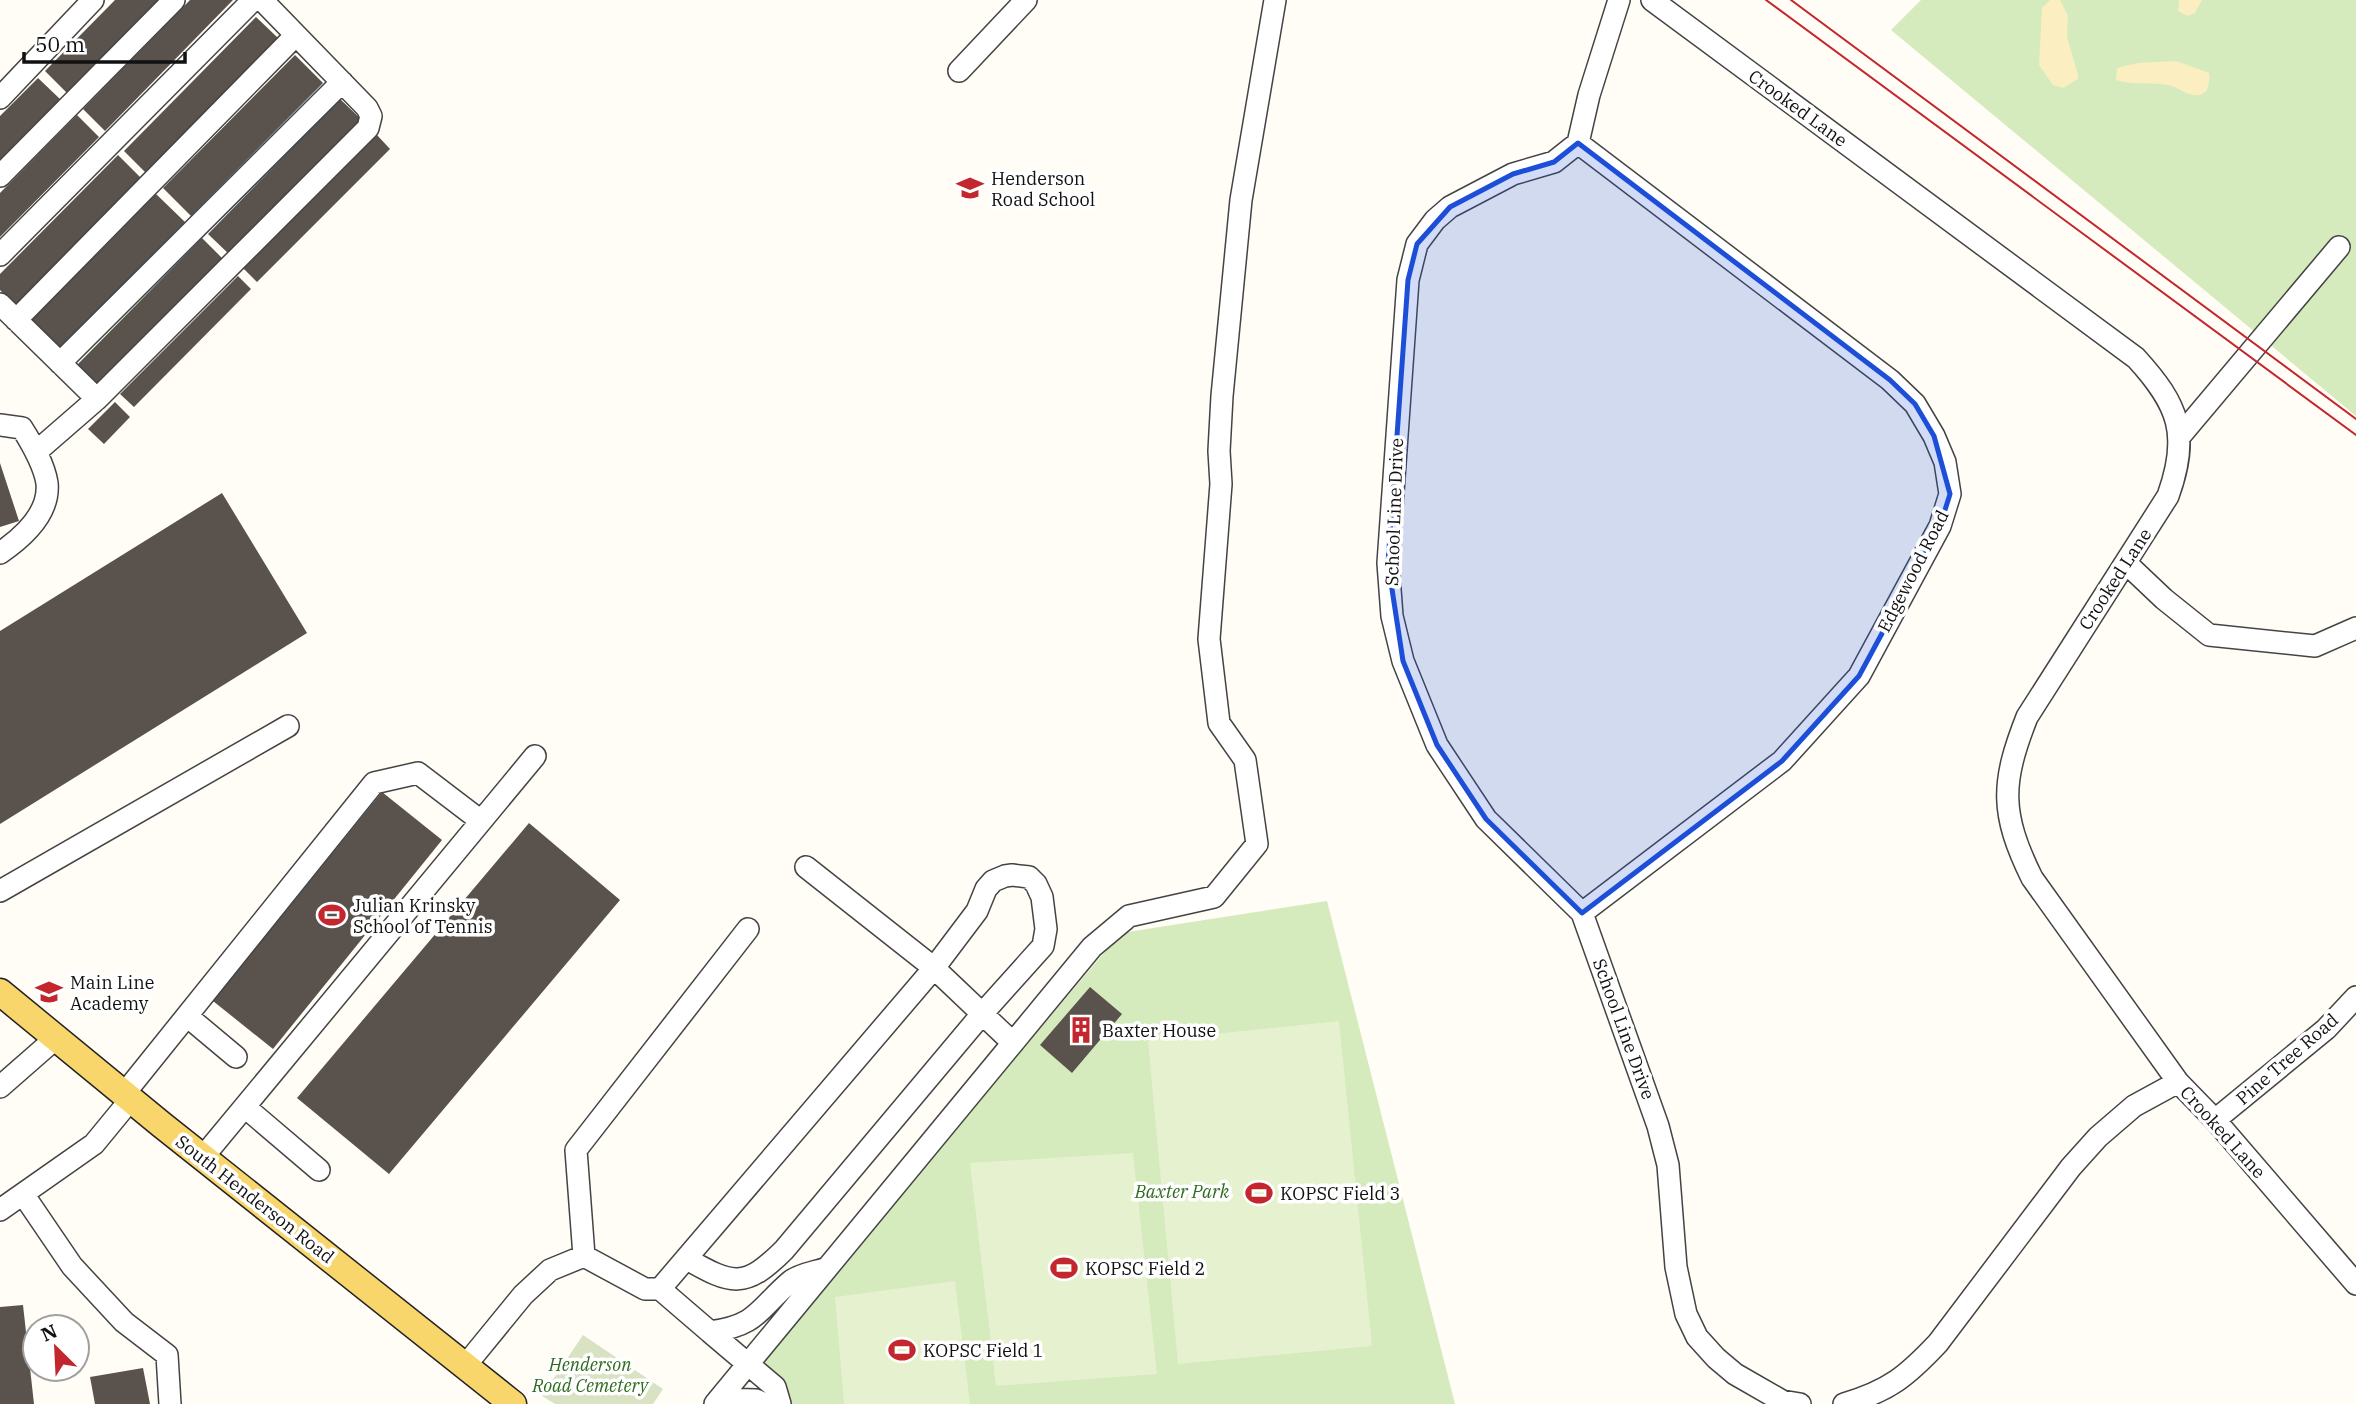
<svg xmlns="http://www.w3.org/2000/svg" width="2356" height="1404" font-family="'IBM Plex Serif',serif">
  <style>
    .green { fill: #d5ebbd }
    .sand { fill: #fbeec1 }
    .cemetery { fill: #d9e3c4 }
    .pitch { fill: #e6f2cf }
    .building { fill: #5a524d }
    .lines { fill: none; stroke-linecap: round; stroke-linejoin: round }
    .minor-casing { stroke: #444; stroke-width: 24 }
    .major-casing { stroke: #222; stroke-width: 29 }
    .minor { stroke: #fff; stroke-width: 21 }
    .major { stroke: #f9d66b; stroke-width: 26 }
    .tram { stroke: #c4262e; stroke-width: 2 }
    .marked { fill: #1d4ed8; fill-opacity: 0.2; stroke: #1d4ed8; stroke-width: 5; stroke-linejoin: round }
    .labels { text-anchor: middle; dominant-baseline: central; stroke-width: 7; stroke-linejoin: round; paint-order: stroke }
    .street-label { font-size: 18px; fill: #111; stroke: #fff }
    .poi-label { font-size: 18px; fill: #111; stroke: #fff; text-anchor: start }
    .park-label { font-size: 18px; font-style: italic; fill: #2f6b1f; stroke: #fff }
  </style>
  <rect width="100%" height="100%" fill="#fffdf5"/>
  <!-- green -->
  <path class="green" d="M1921 0H2356V416L1891 30Z
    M1327 901 1455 1404H773L756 1363 1121 933Z"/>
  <!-- sand -->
  <path class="sand" d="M2050 0H2060L2068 16 2067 37 2078 75V79L2063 88 2053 85 2039 65 2042 8Z
    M2179 0H2202L2195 13 2188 16 2178 11Z
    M2176 61 2209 73C2210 79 2209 90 2204 93 2193 100 2181 89 2172 86 2153 81 2134 86 2116 80L2117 68 2138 63Z"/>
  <!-- cemetery -->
  <path class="cemetery" d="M583 1335 663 1389 653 1404H555L542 1396Z"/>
  <!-- pitch -->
  <path class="pitch" d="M1339 1021 1372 1346 1178 1364 1148 1041Z
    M1133 1153 1157 1374 996 1386 970 1163Z
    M955 1281 970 1404H844L835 1297Z"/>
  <!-- building -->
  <path class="building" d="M115 0H158L67 93 45 71Z
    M190 0H233L105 131 83 109Z
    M256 17 278 38 146 173 124 151Z
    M295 55 323 83 191 216 163 188Z
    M38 78 61 100 0 161V116Z
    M340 99 363 121 231 256 208 234Z
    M77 115 99 137 0 237V193Z
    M377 135 390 149 257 282 243 268Z
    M118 155 141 178 15 305 0 290V274Z
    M156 194 185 222 60 348 32 320Z
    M202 238 225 261 99 387 77 365Z
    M238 276 251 289 134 407 120 394Z
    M115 402 130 417 104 444 88 429Z
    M0 463 19 521 0 527Z
    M222 493 307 633 0 824V631Z
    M382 792 442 840 273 1049 213 1001Z
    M529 823 620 900 389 1174 297 1098Z
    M1090 987 1122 1014 1072 1073 1040 1045Z
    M23 1305 34 1404H0V1307Z
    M143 1368 150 1404H95L90 1377Z"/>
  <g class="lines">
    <defs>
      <path id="minor" d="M1619 0 1589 95 1578 143 1554 162 1513 174 1450 207 1435 220 1417 244 1408 280 1388 563 1392 616 1403 661 1437 745 1486 819 1582 913 1658 1126 1668 1165 1676 1267 1686 1314 1697 1337 1716 1358 1735 1374 1782 1401 1800 1404
        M1652 0 2136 358C2179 405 2190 435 2168 496L2027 717C2001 783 2000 813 2032 878L2178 1082 2215 1120 2356 1284
        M959 71 1026 0
        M0 98 93 0
        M1578 143 1890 380 1915 404 1934 436 1945 462 1950 494 1940 526 1859 676 1782 761 1582 913
        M0 176 174 0
        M0 255 253 0
        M0 304 97 399
        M16 320 296 35
        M60 363 342 82
        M0 425 22 428C32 444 44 464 47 483 50 513 22 538 0 553
        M2180 436 2339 247
        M36 452 97 399 368 128 371 116 367 108 262 0
        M2126 563 2164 599 2209 635 2315 646 2356 628
        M806 867 934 968 1013 1043
        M0 891 288 726
        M187 1016 236 1057
        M0 1087 56 1038
        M124 1094 374 783 418 773 481 821
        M245 1107 319 1170
        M2215 1120 2326 1029 2356 997
        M203 1157 535 756
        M23 1194 72 1266 124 1322 167 1355 170 1404
        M0 1210 94 1144 131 1099
        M584 1256 645 1289H660L934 968 977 911 986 889 993 881 1005 876 1012 875 1029 877 1036 884 1042 897 1046 929 1043 946 982 1014 784 1250C745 1289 732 1285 687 1259
        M660 1289 710 1332C759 1325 758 1309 791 1281 800 1274 816 1272 827 1268
        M710 1332 775 1387 780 1404
        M465 1366 523 1295 550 1270 584 1256 576 1150 748 929
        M719 1399 756 1400 765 1404
        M715 1404 1092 947 1129 916 1214 897 1257 844 1245 760 1219 723 1209 639 1221 484 1219 451 1222 396 1241 200 1275 0
        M1844 1404C1889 1391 1907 1376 1938 1343L2071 1167 2098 1137 2134 1106 2178 1082"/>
      <path id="major" d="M0 992 162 1125 513 1404"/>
    </defs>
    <!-- minor casing -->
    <use href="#minor" class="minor-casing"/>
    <!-- major casing -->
    <use href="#major" class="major-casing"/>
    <!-- minor -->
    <use href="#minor" class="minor"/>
    <!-- major -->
    <use href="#major" class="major"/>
    <!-- tram -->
    <path class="tram" d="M1766 0 2356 435
      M1791 0 2356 419"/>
  </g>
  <!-- marked area -->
  <path class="marked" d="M1578 143 1890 380 1915 404 1934 436 1950 494 1940 526 1859 676 1782 761 1582 913 1486 819 1437 745 1403 661 1388 563 1408 280 1417 244 1450 207 1513 174 1554 162Z"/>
  <!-- icons -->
  <defs>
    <symbol id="school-bare" viewBox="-9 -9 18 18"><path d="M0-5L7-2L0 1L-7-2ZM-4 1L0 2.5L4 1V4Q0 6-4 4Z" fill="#c4262e" stroke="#fff" stroke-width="2.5" paint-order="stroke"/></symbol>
    <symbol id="stadium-bare" viewBox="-9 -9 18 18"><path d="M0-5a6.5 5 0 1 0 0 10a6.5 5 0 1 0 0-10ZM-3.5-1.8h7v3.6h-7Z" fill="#c4262e" stroke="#fff" stroke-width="2.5" paint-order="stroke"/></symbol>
    <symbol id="building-bare" viewBox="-9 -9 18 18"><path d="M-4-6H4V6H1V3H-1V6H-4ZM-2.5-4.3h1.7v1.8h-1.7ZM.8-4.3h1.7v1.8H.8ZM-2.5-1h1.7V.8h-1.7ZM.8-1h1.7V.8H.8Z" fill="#c4262e" stroke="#fff" stroke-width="2.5" paint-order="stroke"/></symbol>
  </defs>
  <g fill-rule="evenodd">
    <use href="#school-bare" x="951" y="169" width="38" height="38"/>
    <use href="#stadium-bare" x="313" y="896" width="38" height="38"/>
    <use href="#school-bare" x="30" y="973" width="38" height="38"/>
    <use href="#building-bare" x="1062" y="1011" width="38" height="38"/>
    <use href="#stadium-bare" x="1240" y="1174" width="38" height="38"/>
    <use href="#stadium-bare" x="1045" y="1249" width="38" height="38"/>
    <use href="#stadium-bare" x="883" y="1331" width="38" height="38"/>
  </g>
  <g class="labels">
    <!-- street labels -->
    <g class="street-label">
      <text transform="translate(1798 108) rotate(36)">Crooked Lane</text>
      <text transform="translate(1394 512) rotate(-88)">School Line Drive</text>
      <text transform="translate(1913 571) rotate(-63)">Edgewood Road</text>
      <text transform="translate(2115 579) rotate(-57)">Crooked Lane</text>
      <text transform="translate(1624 1029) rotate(70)">School Line Drive</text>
      <text transform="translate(2287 1059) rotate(-41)">Pine Tree Road</text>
      <text transform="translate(2223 1132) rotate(48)">Crooked Lane</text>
      <text transform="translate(255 1199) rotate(38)">South Henderson Road</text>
    </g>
    <!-- poi labels -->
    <g class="poi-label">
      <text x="991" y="178">Henderson<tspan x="991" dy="21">Road School</tspan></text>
      <text x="353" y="905">Julian Krinsky<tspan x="353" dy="21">School of Tennis</tspan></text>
      <text x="70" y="982">Main Line<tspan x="70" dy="21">Academy</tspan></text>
      <text x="1102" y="1030">Baxter House</text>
      <text x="1280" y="1193">KOPSC Field 3</text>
      <text x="1085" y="1268">KOPSC Field 2</text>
      <text x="923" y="1350">KOPSC Field 1</text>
    </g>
    <!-- park labels -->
    <g class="park-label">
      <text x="1182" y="1191">Baxter Park</text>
      <text x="590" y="1364">Henderson<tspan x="590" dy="21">Road Cemetery</tspan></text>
    </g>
  </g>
  <!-- north arrow -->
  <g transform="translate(56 1348) rotate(336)"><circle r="33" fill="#ffffff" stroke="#a0a0a0" stroke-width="2"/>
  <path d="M0-5L12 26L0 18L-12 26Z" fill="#c4262e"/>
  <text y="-10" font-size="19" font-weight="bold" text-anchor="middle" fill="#111111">N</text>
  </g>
  <!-- scale -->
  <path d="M24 52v10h161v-10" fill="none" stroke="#111111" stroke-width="3.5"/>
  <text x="35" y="52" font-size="21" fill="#111111" stroke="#ffffff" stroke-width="5" paint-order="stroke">50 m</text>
</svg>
